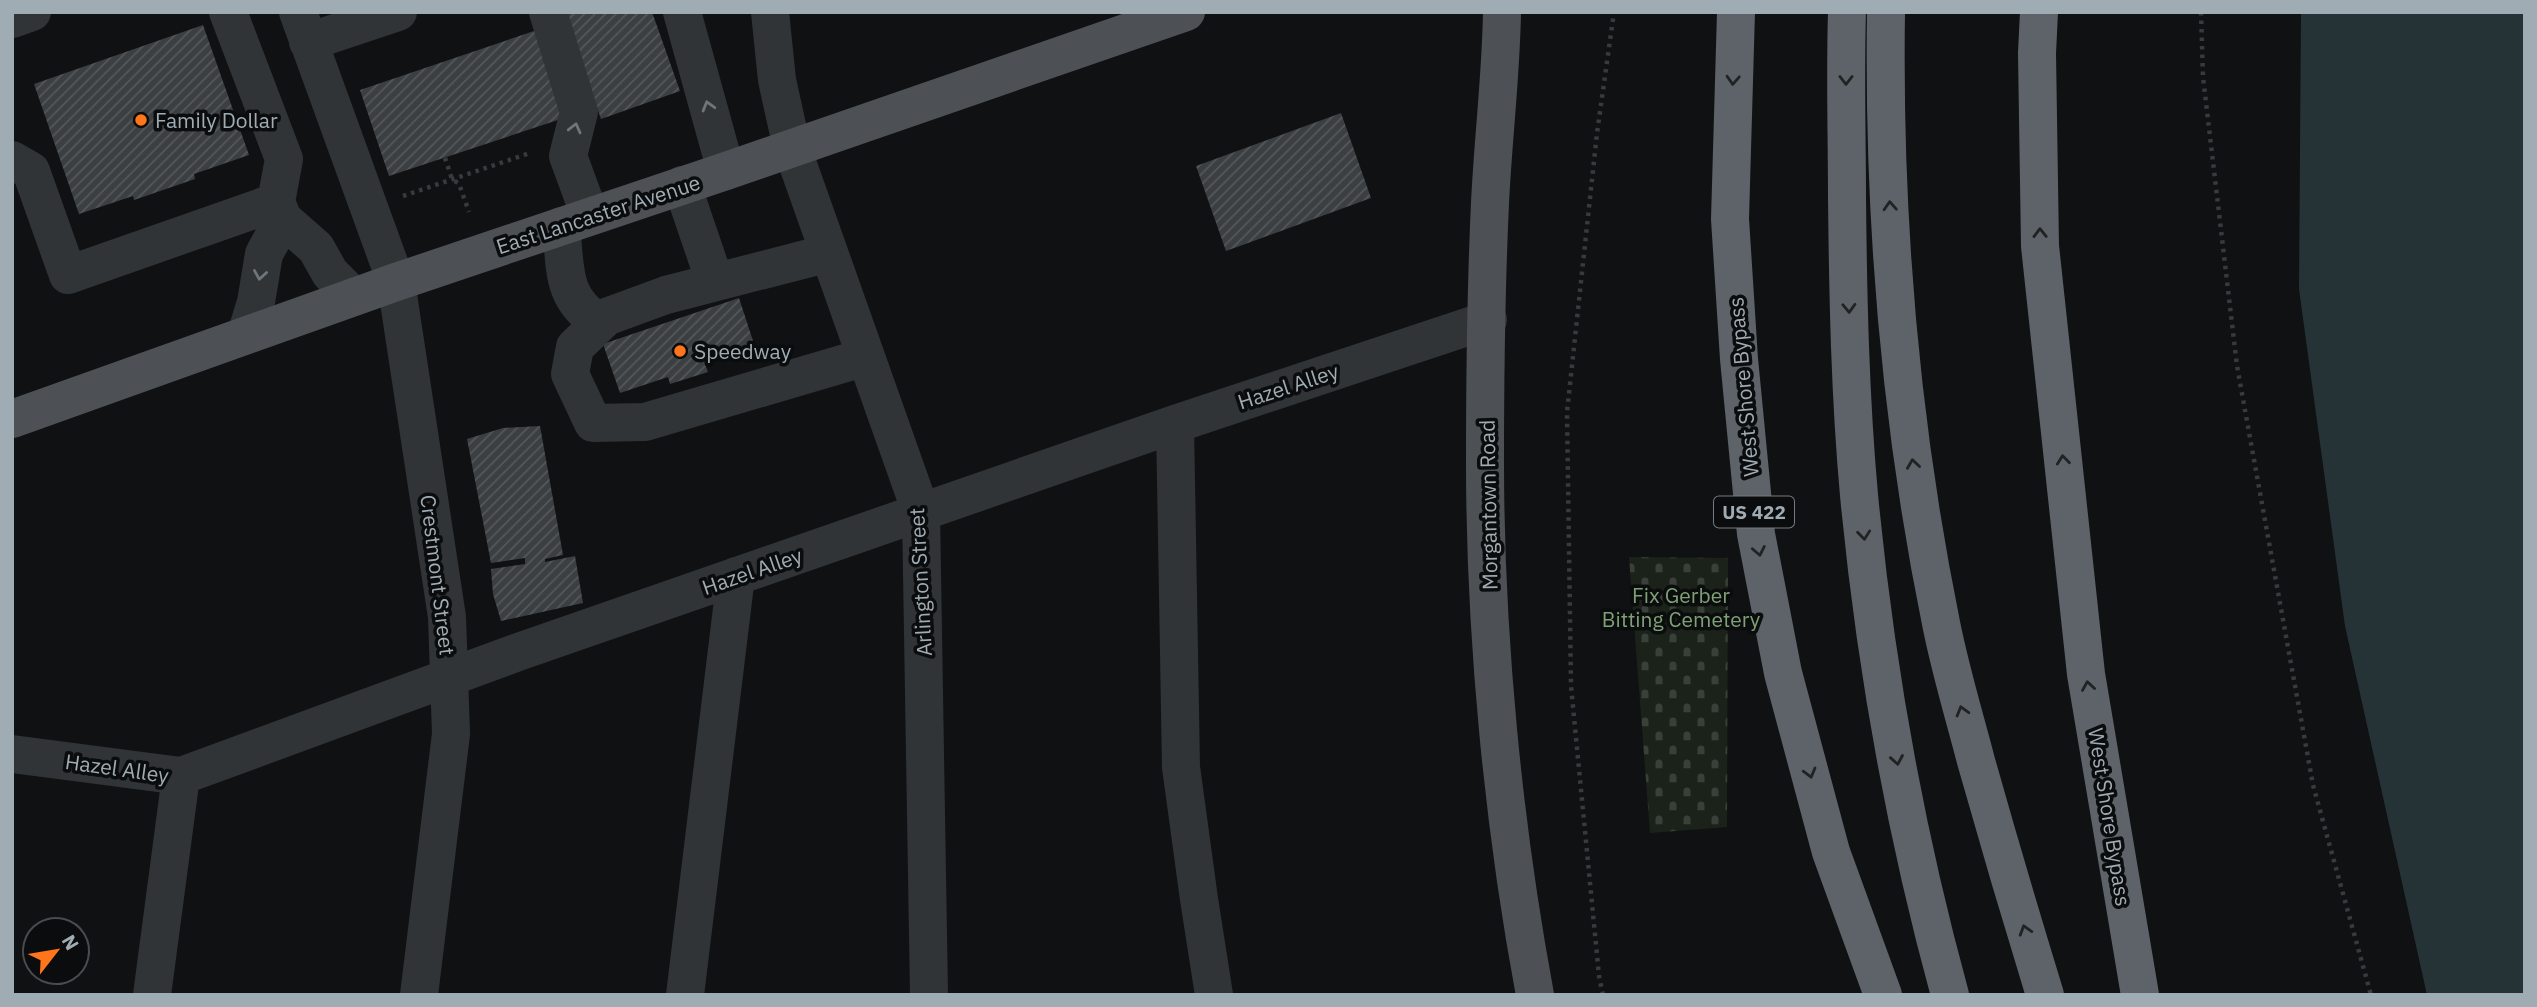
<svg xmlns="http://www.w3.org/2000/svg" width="2537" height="1007" font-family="'IBM Plex Sans',sans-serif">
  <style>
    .cemetery { fill: url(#cemetery-stones) }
    .water { fill: #263336 }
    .building { fill: url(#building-hatch) }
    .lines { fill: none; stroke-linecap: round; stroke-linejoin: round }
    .path { stroke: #373b3e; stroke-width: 4.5; stroke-dasharray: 3.5 5; stroke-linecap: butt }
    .minor { stroke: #313437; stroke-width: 38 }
    .major { stroke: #4d5156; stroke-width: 38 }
    .highway { stroke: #5d6368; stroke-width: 38 }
    .oneway { stroke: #202224 }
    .oneway2 { stroke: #6e767c }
    .poi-dot { fill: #ff751b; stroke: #0b0c0d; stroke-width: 2.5 }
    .labels { text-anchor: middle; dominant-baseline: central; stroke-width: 7; stroke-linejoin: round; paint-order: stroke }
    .shield { fill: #0b0c0d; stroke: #737c82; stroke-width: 2 }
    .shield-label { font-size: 19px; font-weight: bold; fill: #a0acb4 }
    .poi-label { font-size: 21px; fill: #a0acb4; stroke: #0b0c0d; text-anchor: start }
    .street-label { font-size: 21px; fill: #a0acb4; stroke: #0b0c0d }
    .park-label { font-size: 21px; fill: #7ea175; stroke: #0b0c0d }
  </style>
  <defs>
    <pattern id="cemetery-stones" width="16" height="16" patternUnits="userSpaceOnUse" patternTransform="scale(1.75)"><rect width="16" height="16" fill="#1b221a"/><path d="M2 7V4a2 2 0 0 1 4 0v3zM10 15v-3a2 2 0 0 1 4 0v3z" fill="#393f39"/></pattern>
    <pattern id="building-hatch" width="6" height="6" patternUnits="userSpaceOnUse" patternTransform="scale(1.75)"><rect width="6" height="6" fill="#3c3f42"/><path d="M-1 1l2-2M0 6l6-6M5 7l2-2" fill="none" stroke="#55585b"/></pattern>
  </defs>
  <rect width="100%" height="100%" fill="#101112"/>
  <!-- cemetery -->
  <path class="cemetery" d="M1629 557 1728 558 1727 827 1650 833Z"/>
  <!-- water -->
  <path class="water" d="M2301 12H2525V995H2427L2345 626 2299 289Z"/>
  <!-- building -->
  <path class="building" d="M564 12H652L680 91 601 119Z
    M203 25 249 155 194 174 195 179 134 200 133 196 79 214 34 84Z
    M543 28 573 115 389 176 360 90Z
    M1341 113 1371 198 1226 251 1196 166Z
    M739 298 755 347 705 364 708 372 670 384 668 377 620 393 603 344Z
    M540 426 563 555 545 559V562L575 556 583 603 501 621 493 594 491 569 525 564V558L491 563 467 439 503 428Z"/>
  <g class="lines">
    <!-- path -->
    <path class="path" d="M2201 12 2203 77 2237 366 2313 785 2371 995
      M445 158 452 179 459 184 469 212
      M403 196 530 153
      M1603 995 1599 976 1571 686 1567 412 1597 133 1614 12"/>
    <!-- minor -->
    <path class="minor" d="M228 12 284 159 276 202 283 219 316 248 330 273 353 296
      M298 12 396 282 447 617 451 734 419 995
      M548 12 579 112 568 156 590 216
      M682 12 726 171
      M770 12 777 80 792 148 921 512 929 995
      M12 19 32 12
      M308 42 398 12
      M12 160 31 171 68 275 276 202
      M682 185 715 282
      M561 226C566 268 560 298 600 323
      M829 253 666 295 606 317 575 347 570 374 593 423 645 422 866 357
      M246 335 256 302 264 254 283 219
      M1175 424 1181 767 1199 899 1214 995
      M12 754 181 776 521 651 1175 424 1488 320
      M152 995 181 776
      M685 995 736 576"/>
    <!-- major -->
    <path class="major" d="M1502 12C1501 76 1493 139 1490 203 1486 289 1485 376 1485 462 1485 636 1503 824 1535 995
      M12 419 396 282 726 171 1186 12"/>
    <!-- highway -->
    <path class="highway" d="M1736 12 1730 219 1739 359 1756 534 1783 673 1831 852 1883 995
      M1847 12C1845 74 1847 136 1847 198 1848 297 1850 396 1859 495 1875 663 1905 831 1950 995
      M1886 12C1883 217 1900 422 1941 623 1950 669 1964 715 1976 761 1998 839 2021 917 2045 995
      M2039 12 2037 53 2040 246 2086 674 2140 995"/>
  </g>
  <!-- one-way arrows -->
  <defs><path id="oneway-chevron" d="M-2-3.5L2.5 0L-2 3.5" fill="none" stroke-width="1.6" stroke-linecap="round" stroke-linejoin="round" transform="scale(1.75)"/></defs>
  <g class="oneway">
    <use href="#oneway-chevron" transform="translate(1733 80) rotate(93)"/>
    <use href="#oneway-chevron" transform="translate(1846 80) rotate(90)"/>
    <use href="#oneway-chevron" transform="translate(1890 206) rotate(-93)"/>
    <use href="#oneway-chevron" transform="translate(2040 233) rotate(-91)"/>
    <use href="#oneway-chevron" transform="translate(1849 308) rotate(88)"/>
    <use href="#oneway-chevron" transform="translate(2063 460) rotate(-96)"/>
    <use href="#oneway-chevron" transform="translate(1913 464) rotate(-98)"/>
    <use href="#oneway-chevron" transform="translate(1864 535) rotate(84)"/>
    <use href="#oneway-chevron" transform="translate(1759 551) rotate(79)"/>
    <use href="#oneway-chevron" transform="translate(2088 686) rotate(-99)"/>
    <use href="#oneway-chevron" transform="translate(1962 711) rotate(-106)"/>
    <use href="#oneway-chevron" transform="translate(1897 760) rotate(80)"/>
    <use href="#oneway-chevron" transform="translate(1810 773) rotate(75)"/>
    <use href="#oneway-chevron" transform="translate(2025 930) rotate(-107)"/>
  </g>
  <g class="oneway2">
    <use href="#oneway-chevron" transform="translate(708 106) rotate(-106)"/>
    <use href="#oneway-chevron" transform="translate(575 128) rotate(-76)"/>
    <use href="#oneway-chevron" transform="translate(260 275) rotate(99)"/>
  </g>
  <!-- markers -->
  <g class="poi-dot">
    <circle cx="141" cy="120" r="7"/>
    <circle cx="680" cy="351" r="7"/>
  </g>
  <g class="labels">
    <!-- shield labels -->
    <rect class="shield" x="1714" y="496.5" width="80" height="31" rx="5"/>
    <g class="shield-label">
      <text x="1754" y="512">US 422</text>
    </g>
    <!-- poi labels -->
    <g class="poi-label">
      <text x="155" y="120">Family Dollar</text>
      <text x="694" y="351">Speedway</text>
    </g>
    <!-- street labels -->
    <g class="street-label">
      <text transform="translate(598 214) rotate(-18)">East Lancaster Avenue</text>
      <text transform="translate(1288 386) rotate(-18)">Hazel Alley</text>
      <text transform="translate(1743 387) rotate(-95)">West Shore Bypass</text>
      <text transform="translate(1488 505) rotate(-91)">Morgantown Road</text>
      <text transform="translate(752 571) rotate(-19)">Hazel Alley</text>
      <text transform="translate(438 575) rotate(83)">Crestmont Street</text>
      <text transform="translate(920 582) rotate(-93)">Arlington Street</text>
      <text transform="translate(117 768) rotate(8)">Hazel Alley</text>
      <text transform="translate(2110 817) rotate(81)">West Shore Bypass</text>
    </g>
    <!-- park labels -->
    <g class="park-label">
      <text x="1681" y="595">Fix Gerber<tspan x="1681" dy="24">Bitting Cemetery</tspan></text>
    </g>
  </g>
  <!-- border -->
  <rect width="2537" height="1007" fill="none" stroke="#a0acb4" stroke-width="28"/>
  <!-- north arrow -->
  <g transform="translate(56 951) rotate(59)"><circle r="33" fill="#0b0c0d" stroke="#474c50" stroke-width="2"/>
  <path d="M0-5L12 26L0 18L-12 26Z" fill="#ff751b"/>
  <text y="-10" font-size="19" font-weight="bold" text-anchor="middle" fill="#a0acb4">N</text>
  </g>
</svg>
